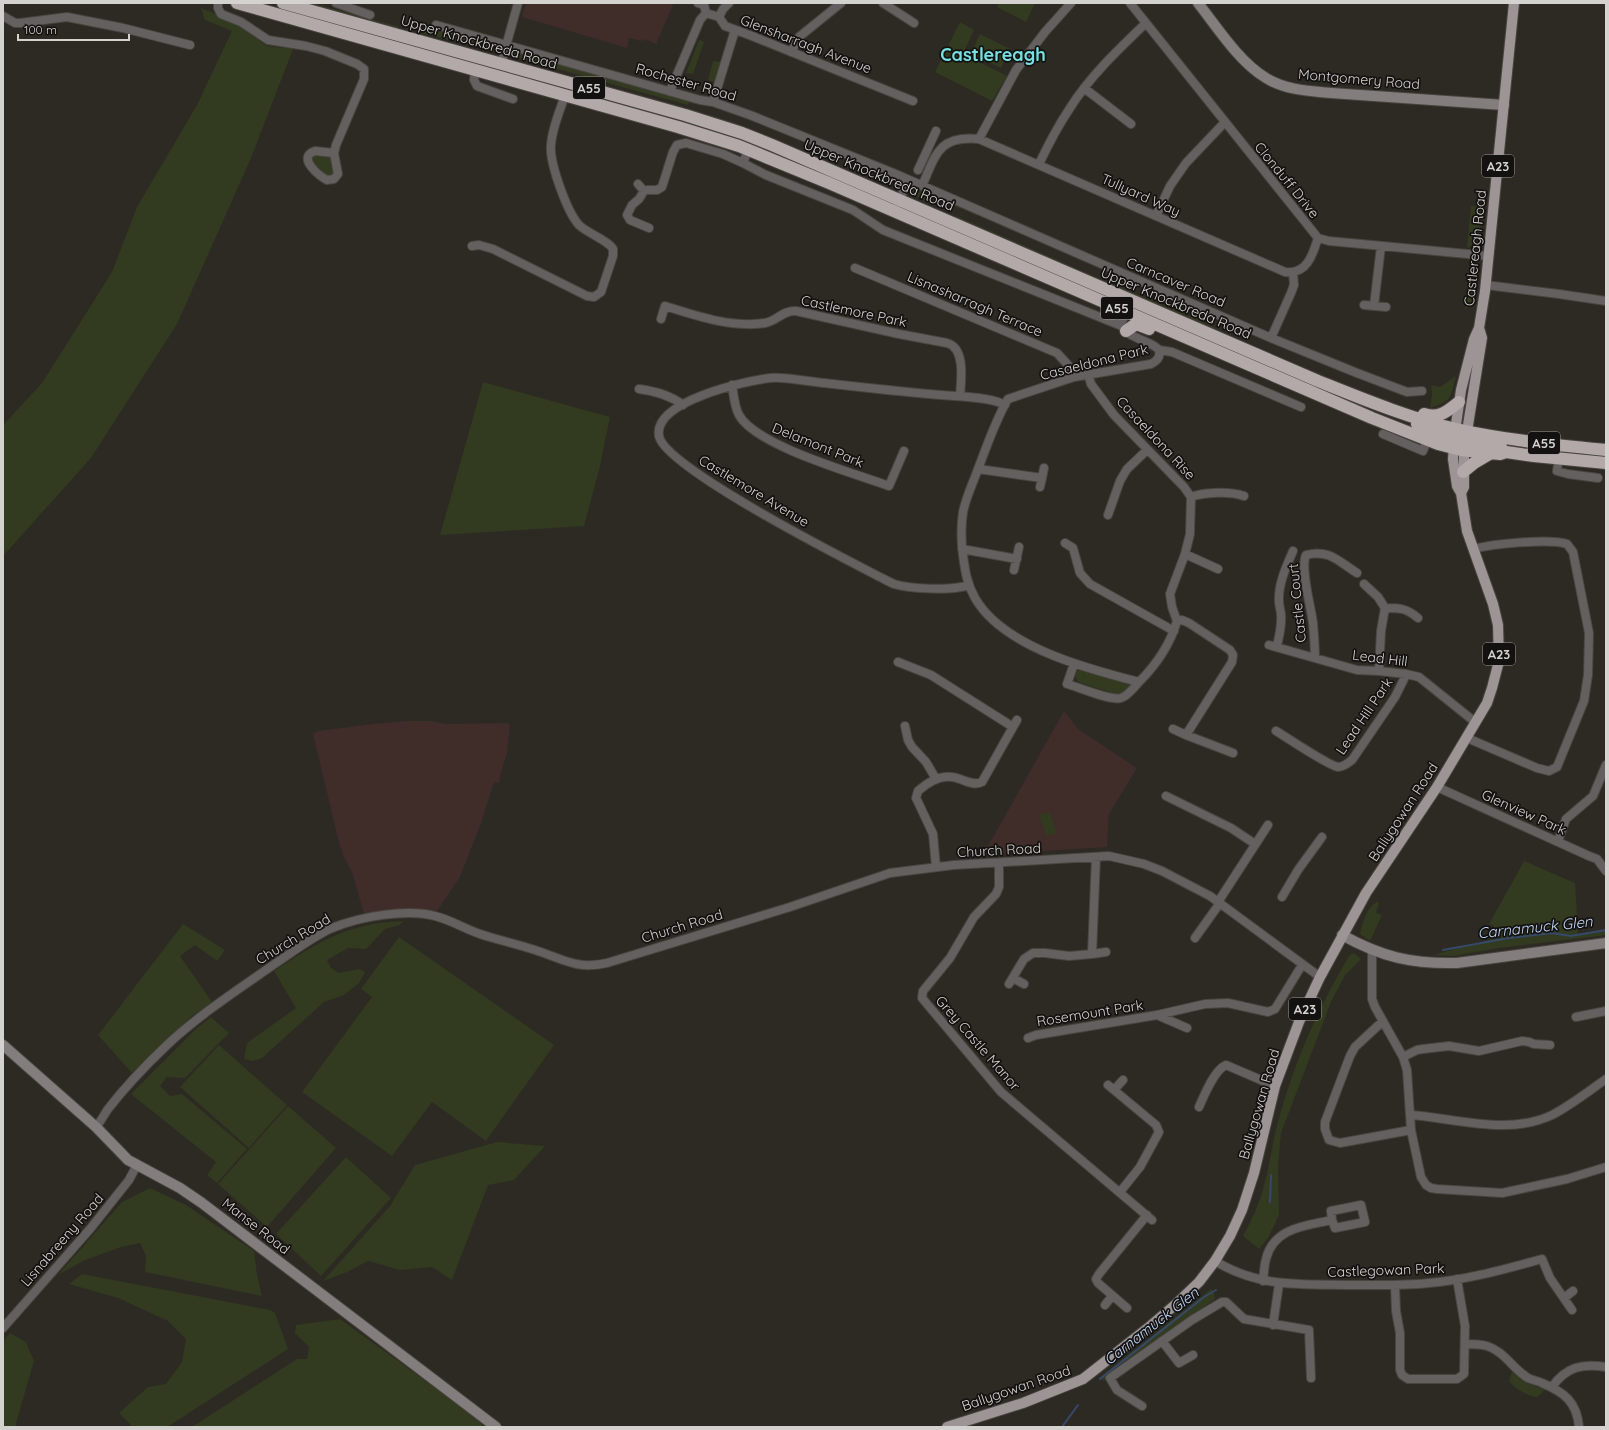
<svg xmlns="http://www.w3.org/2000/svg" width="1609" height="1430" font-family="Quicksand,sans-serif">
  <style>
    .education { fill: #402c28 }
    .green { fill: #323a1f }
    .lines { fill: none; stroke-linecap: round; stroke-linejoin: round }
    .stream { stroke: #35496a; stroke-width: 2 }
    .street-casing { stroke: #48453f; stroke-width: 10 }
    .secondary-casing { stroke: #48453f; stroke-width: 12 }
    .primary-casing { stroke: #48453f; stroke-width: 12 }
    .highway-casing { stroke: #48453f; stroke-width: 14 }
    .street { stroke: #646060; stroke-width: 8 }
    .secondary { stroke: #847d7e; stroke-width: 10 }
    .primary { stroke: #9d9495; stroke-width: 10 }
    .highway { stroke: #b3a9a9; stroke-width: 12 }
    .labels { text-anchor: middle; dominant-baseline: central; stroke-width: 3.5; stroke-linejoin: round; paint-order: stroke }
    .shield { fill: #141210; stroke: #9a9895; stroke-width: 1 }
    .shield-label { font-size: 13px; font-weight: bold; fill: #d4d2ce }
    .street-label { font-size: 14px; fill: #d4d2ce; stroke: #141210 }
    .water-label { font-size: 15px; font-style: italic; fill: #c1d7fa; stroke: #141210 }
    .district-label { font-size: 18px; font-weight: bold; fill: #75e1e2; stroke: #141210 }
  </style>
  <rect width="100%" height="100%" fill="#2d2a24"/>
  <!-- education -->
  <path class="education" d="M526 3H674L656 44 645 39 642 41 629 38 627 48 522 17Z
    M1064 711 1078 729 1137 768 1109 814 1107 847 983 855Z
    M408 721H431L445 724 508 723 510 727 507 753 501 772 499 783 494 782 481 823 460 877 435 914 424 910 411 908 399 911 364 914 352 872 344 857 339 843 313 734 318 731 373 724Z"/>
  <!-- green -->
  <path class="green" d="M312 3 400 27 396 28 313 5Z
    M999 3H1035L1026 22 997 7Z
    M201 8 211 12 239 26 267 46 293 49 251 158 177 324 91 458 3 556V425L42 383 112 272 137 207 197 105 232 31 205 20Z
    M960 22 974 30 963 54 1007 76 992 101 935 72Z
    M431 29 497 47V50L495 51 421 33 423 30Z
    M980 34 1010 49 1001 68 971 53Z
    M699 40 704 42 693 74 686 73Z
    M516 51 695 103V104L689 103 688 105 600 81 510 55V53Z
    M713 61 722 62 716 83 708 80Z
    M585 80 684 107V109L589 83Z
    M687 108 732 122 808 153 725 121 686 109Z
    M695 123C759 145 822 170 882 200L698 128 699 126 695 125Z
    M319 154 331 157 334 172 331 175H326L312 162 313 156Z
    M913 188 920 191 922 189 1007 227 929 196 924 200 911 194Z
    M1471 206 1482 207C1481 220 1482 243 1467 248Z
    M954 215 1112 284 1111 285 960 220Z
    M1469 268 1472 269 1475 277 1474 298 1465 310Z
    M1120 287 1212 326 1222 332 1120 289Z
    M1456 376C1450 398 1453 400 1430 408L1432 395 1431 385 1440 387Z
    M483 382 610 417 600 466 584 526 440 535Z
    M1082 669 1131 683 1130 689 1119 695 1078 682 1075 676 1077 671Z
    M1050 812 1057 833 1046 836 1039 815Z
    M1524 861 1575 883 1578 934H1585L1606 930V935L1499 948 1453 956 1433 955 1489 940 1494 926 1489 924Z
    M1377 902 1379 903 1376 913 1382 915 1370 941 1360 934C1362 923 1367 907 1377 902Z
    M403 921 400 925 385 929 366 949 348 948 327 960 331 968 339 973 360 969 365 972 359 983 344 995 324 1002 262 1058 253 1061 244 1059 247 1043 296 1008 274 971C306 950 334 931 373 924 383 922 393 922 403 921Z
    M183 924 225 950 217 961 195 945 180 956 212 1002 192 1016 132 1073 98 1035Z
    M399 937 554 1045 486 1141 432 1102 392 1156 302 1092 372 997 361 989Z
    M1354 953 1361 959 1345 975 1331 1002 1281 1133 1278 1166 1279 1215 1268 1238 1259 1249 1243 1236C1252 1219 1260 1203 1264 1185 1271 1161 1273 1136 1281 1111 1297 1056 1320 1005 1349 956Z
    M211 1017 229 1033 185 1078 167 1077 160 1086 170 1096 182 1094 247 1149 217 1183 207 1175 216 1162 131 1094 196 1029Z
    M219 1045 287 1105 249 1148 180 1087Z
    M288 1106 336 1148 267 1227 218 1184Z
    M497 1142 545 1146 514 1180 488 1185 452 1280 432 1267 400 1270 368 1261 347 1272 323 1281 390 1206 415 1165Z
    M346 1157 391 1198 321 1276 276 1234Z
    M150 1188 186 1205 254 1251 257 1275 262 1296 145 1272 146 1256 140 1243 121 1247 83 1261 58 1275 122 1202Z
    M82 1274 270 1310 275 1313 288 1349 167 1427H133L119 1413 148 1387 166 1384 182 1362 186 1339 168 1321 118 1298 69 1284Z
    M1211 1289 1214 1293 1215 1299 1157 1340 1104 1381 1100 1377Z
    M340 1319 474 1416 484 1427H192L297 1359H307L309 1347 295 1333 296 1325Z
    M10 1333 26 1342 34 1361 15 1427H3V1341Z
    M1512 1371 1527 1383 1545 1390 1537 1397C1526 1395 1516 1390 1509 1381Z"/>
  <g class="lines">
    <!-- stream -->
    <path class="stream" d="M1443 950 1509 938 1552 933 1571 936 1606 930
      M1270 1202 1271 1175
      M1100 1379 1204 1297 1216 1290
      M1062 1427 1078 1405"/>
    <defs>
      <path id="street" d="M218 3V8L221 14 241 22 268 40 306 46 325 51 357 64 364 69V79L336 145 334 153 315 151C296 157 319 176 327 180L334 179 338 174 334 153
        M336 3 370 15
        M698 3 704 5 706 13
        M883 3 914 23
        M1130 3 1318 238 1329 241 1489 256
        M3 16 15 23H20L67 17 123 28 190 45
        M719 17 723 9 729 3
        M436 25 700 100 713 102 750 115 898 175 1271 338 1357 373 1407 392 1422 391
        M791 52 799 37 841 3
        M501 64 518 3
        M475 70 474 80 477 86 513 99
        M1084 88 1131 124
        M670 91 700 20 706 13 719 17 725 26 752 36 913 101
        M713 102 735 30
        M979 139 1016 70 1045 32 1071 3
        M743 163 766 175 853 210 883 230 1122 326
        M1039 164C1048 145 1058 126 1070 108 1090 76 1119 49 1146 23
        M918 170 936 131
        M638 184 644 191
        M922 186C936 154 939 135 979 139L1285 272C1307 275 1313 254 1318 238
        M898 204 908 180
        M1156 216 1170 186 1186 163 1225 122
        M649 228 630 220 627 215 632 205 639 199 644 191 647 190H657L662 187 673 152 677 145 686 143 723 154 743 163 748 150
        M472 246 479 245 493 249 587 296 594 297 601 292 613 256V249C609 241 587 233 579 225 567 212 549 162 551 145 552 128 560 111 565 95
        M855 268 1057 353 1068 365 1074 377
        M1486 285 1559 294 1606 301
        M1364 305 1386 307
        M1374 306 1381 246
        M1129 307C1127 312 1123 317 1122 322 1119 337 1152 340 1159 350
        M661 319 665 306C697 316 731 328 765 323 777 321 783 310 796 311L899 334 947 343C966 348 961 381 960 396
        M1271 338 1291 293 1294 285 1293 272
        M1159 350C1161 357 1157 361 1151 364L1074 377 1008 399C995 421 987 446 978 469 973 483 966 497 963 512 961 526 961 541 963 555 965 571 967 584 975 598 1003 647 1088 669 1139 682 1157 664 1170 645 1177 621
        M1159 350 1172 352 1301 407
        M1088 374 1091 384 1114 415 1184 487 1191 497 1190 534 1185 554 1170 594 1172 607 1177 621
        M732 385C734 395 734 406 739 415 756 446 854 473 889 486L904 451
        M639 389C655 391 670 395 683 405
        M1383 434 1423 451 1427 440
        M1559 458 1557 471 1568 474 1598 478
        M978 469 1042 478 1044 468
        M1040 487 1042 478
        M1191 497C1204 492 1231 491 1244 496
        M1108 515 1120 481 1127 469 1147 450
        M1065 543 1073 548 1080 573 1090 584 1174 631
        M962 549 1017 559
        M1185 554 1218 569
        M1014 570 1019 547
        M1364 584 1378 597 1385 608 1381 631 1379 671
        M969 585C953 591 910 589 894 584 889 582 884 579 880 577 845 559 664 467 659 436 653 401 746 381 770 378 783 376 810 382 824 383 868 388 911 393 955 396 968 397 993 398 1005 405
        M1385 608C1400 608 1406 608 1418 618
        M1177 621 1182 620 1189 623 1230 650 1233 655 1232 662 1186 735 1233 753
        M1269 645 1357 670 1379 671 1406 674 1419 677 1475 722
        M1277 646C1279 636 1282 626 1281 615 1281 611 1279 606 1279 602 1278 584 1286 567 1293 551
        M1315 658C1315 647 1314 635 1313 623 1311 607 1300 568 1306 555 1329 549 1338 561 1357 573
        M898 662 931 675 1013 727 982 782C973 787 962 778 952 777 939 775 927 783 918 791L916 798 918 802 933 834 936 867
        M1074 664 1067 684C1078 687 1111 701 1121 698 1128 696 1134 687 1139 682
        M905 726 908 740 912 747 926 762 936 779
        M1013 727 1017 720
        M1173 729 1186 735
        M1276 731C1288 738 1327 765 1338 767 1344 767 1348 763 1352 760L1395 697 1403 681 1406 674
        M1467 738 1537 768 1549 771 1557 767 1584 701 1588 675 1589 633 1573 552 1567 544C1550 538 1492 544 1473 549
        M1437 787 1589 856 1597 859 1606 871
        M1166 796 1231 828 1255 844
        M1558 841 1566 819 1593 796 1606 765
        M999 863V887L996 894 974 917 950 958 923 991 922 998 1001 1092 1152 1220
        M1282 897 1298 870 1322 837
        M1218 902 1268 825
        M1195 938 1220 903
        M1372 950V999L1375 1007 1403 1057 1407 1070 1411 1130 1421 1177 1426 1185 1431 1188 1437 1189 1502 1193 1567 1179 1606 1167
        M1092 954 1106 952
        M1013 978 1024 984
        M1009 984 1024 959 1033 953H1045L1069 956 1092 954 1096 857
        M1157 1015 1187 1028
        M1576 1017 1606 1011
        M1383 1021 1355 1047 1350 1056 1325 1122V1129L1329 1140 1340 1143 1411 1130
        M1028 1038 1036 1035 1157 1015 1205 1004 1228 1003 1268 1012 1275 1009 1302 965
        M1403 1057 1417 1050 1423 1049 1449 1046 1479 1051 1522 1041 1529 1042 1534 1044 1550 1045
        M1108 1085 1156 1125 1159 1132 1140 1167 1120 1192
        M1114 1090 1123 1080
        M1199 1107C1204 1096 1214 1070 1226 1065L1275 1086
        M1410 1115C1456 1118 1508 1136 1552 1115 1571 1105 1589 1091 1606 1079
        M96 1127C101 1121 104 1115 108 1109 125 1087 147 1064 167 1045 200 1014 239 989 276 963 294 951 312 937 332 928 359 917 407 908 435 916 451 920 465 929 480 934 498 940 517 944 535 950 563 959 577 970 607 963L790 907 890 873 954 865 1109 856 1144 864 1162 871 1210 896 1320 977
        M1215 1261C1259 1288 1301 1284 1350 1285 1376 1285 1403 1286 1429 1283 1467 1280 1505 1269 1542 1259L1550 1278 1572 1310
        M1263 1281C1264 1274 1264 1266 1266 1259 1274 1227 1306 1226 1332 1220L1335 1228 1365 1222 1361 1205 1331 1211 1332 1220
        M1395 1285 1396 1311 1400 1333V1370L1402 1375 1408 1379H1457L1464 1374 1465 1326 1457 1279
        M1564 1298 1573 1291
        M1105 1305 1112 1296
        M1127 1308 1098 1283 1096 1279 1099 1274 1147 1215
        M1273 1325 1279 1284
        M3 1328 90 1229 129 1180 137 1165
        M1162 1341 1179 1363 1193 1355
        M1465 1344C1472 1344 1480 1344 1487 1346 1504 1351 1513 1369 1528 1378 1532 1380 1538 1381 1542 1383 1564 1392 1577 1402 1579 1427
        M1552 1387C1566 1367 1582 1363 1606 1367
        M1142 1406 1117 1390 1110 1378 1192 1320 1222 1302H1226L1244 1319 1309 1330 1311 1378"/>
      <path id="secondary" d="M1198 3C1217 27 1239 62 1266 78 1285 90 1309 91 1331 93L1504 105
        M1342 935C1382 957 1411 964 1457 963L1606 943
        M3 1045 96 1127 128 1160 180 1188 202 1203 496 1427"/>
      <path id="primary" d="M1461 493 1464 487V450L1482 338 1479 328
        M947 1427 1023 1403 1083 1379 1148 1328 1176 1304 1199 1282 1215 1261 1230 1236 1242 1210 1254 1173 1275 1086 1299 1022 1320 977 1366 893 1437 787 1487 703 1492 688 1499 661 1498 625 1493 604 1467 531 1461 493 1457 486 1453 459 1455 431 1461 390 1474 339 1479 328 1485 291 1514 3"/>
      <path id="highway" d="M237 3 678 127 739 146 829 183 1372 418 1438 444 1461 450 1500 454 1506 452 1534 456 1606 463
        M283 3 685 115 742 133 772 145 1318 381C1363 399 1409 418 1456 429 1505 440 1556 445 1606 450
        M1126 331 1136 324 1149 329
        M1424 414C1439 419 1448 411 1459 402
        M1417 424 1465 445
        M1458 433 1476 443 1501 447
        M1463 472 1474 463 1491 453"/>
    </defs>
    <!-- street casing -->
    <use href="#street" class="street-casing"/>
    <!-- secondary casing -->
    <use href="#secondary" class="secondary-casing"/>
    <!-- primary casing -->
    <use href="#primary" class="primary-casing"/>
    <!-- highway casing -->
    <use href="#highway" class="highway-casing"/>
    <!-- street -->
    <use href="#street" class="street"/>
    <!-- secondary -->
    <use href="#secondary" class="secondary"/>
    <!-- primary -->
    <use href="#primary" class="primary"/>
    <!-- highway -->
    <use href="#highway" class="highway"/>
  </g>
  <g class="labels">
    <!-- shield labels -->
    <g class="shield">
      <rect x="573" y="77" width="32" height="22" rx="3"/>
      <rect x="1482" y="155" width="32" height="22" rx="3"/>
      <rect x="1101" y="297" width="32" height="22" rx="3"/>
      <rect x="1528" y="432" width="32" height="22" rx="3"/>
      <rect x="1483" y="643" width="32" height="22" rx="3"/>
      <rect x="1289" y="998" width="32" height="22" rx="3"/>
    </g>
    <g class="shield-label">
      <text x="589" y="88">A55</text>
      <text x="1498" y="166">A23</text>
      <text x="1117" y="308">A55</text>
      <text x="1544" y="443">A55</text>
      <text x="1499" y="654">A23</text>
      <text x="1305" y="1009">A23</text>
    </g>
    <!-- street labels -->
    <g class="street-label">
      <text transform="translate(479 42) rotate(16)">Upper Knockbreda Road</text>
      <text transform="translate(806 44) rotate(21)">Glensharragh Avenue</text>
      <text transform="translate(1359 79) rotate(5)">Montgomery Road</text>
      <text transform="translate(686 82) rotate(16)">Rochester Road</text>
      <text transform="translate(879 175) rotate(23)">Upper Knockbreda Road</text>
      <text transform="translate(1287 180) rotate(51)">Clonduff Drive</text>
      <text transform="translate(1141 195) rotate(24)">Tullyard Way</text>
      <text transform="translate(1475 248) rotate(-84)">Castlereagh Road</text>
      <text transform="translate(1176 282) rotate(23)">Carncaver Road</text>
      <text transform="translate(1176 303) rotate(23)">Upper Knockbreda Road</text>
      <text transform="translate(975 304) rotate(23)">Lisnasharragh Terrace</text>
      <text transform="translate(854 311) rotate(12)">Castlemore Park</text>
      <text transform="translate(1094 362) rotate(-14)">Casaeldona Park</text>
      <text transform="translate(1156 438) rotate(47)">Casaeldona Rise</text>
      <text transform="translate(818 445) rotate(22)">Delamont Park</text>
      <text transform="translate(754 491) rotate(31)">Castlemore Avenue</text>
      <text transform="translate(1297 603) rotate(-96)">Castle Court</text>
      <text transform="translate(1380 658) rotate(7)">Lead Hill</text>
      <text transform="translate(1364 716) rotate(-56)">Lead Hill Park</text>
      <text transform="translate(1403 812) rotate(-57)">Ballygowan Road</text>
      <text transform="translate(1524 812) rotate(24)">Glenview Park</text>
      <text transform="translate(999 850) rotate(-3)">Church Road</text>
      <text transform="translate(682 926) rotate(-17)">Church Road</text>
      <text transform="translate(293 939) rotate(-31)">Church Road</text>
      <text transform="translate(1090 1013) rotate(-9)">Rosemount Park</text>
      <text transform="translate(978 1043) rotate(49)">Grey Castle Manor</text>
      <text transform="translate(1259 1104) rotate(-74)">Ballygowan Road</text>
      <text transform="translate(256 1226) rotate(38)">Manse Road</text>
      <text transform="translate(62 1240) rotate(-49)">Lisnabreeny Road</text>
      <text transform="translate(1386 1270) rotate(-2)">Castlegowan Park</text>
      <text transform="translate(1016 1388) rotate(-19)">Ballygowan Road</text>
    </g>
    <!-- water labels -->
    <g class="water-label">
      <text transform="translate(1535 927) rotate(-6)">Carnamuck Glen</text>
      <text transform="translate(1151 1326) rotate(-38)">Carnamuck Glen</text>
    </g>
    <!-- district labels -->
    <g class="district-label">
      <text x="993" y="54">Castlereagh</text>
    </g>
  </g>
  <!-- border -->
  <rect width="1609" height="1430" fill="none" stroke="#d4d2ce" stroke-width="8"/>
  <!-- scale -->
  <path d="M18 34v6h111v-6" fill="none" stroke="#d4d2ce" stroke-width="2"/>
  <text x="24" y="34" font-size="12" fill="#d4d2ce" stroke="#141210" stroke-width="3" paint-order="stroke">100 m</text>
</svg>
